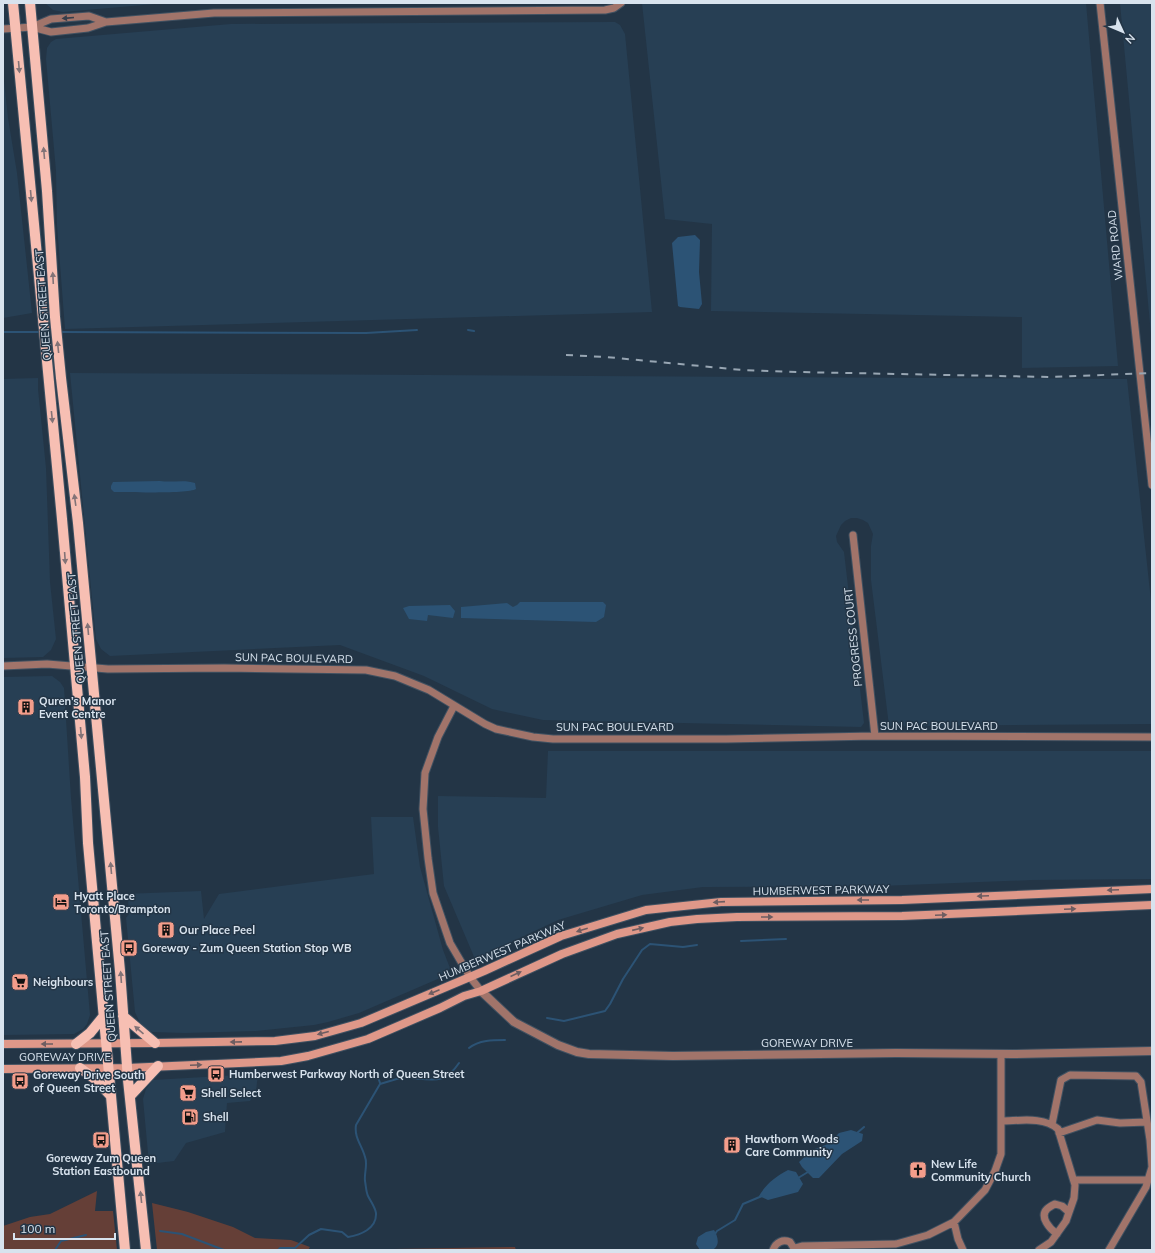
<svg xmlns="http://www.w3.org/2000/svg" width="1155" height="1253" font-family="Mulish,sans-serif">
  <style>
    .built { fill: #273f54 }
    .green { fill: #653f37 }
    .water { fill: #2c5375 }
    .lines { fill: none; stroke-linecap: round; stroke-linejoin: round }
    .stream { stroke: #2c5375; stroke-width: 2 }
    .minor-casing { stroke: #405161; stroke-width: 9 }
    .tertiary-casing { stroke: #405161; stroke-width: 10 }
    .secondary-casing { stroke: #405161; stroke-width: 10 }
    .primary-casing { stroke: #405161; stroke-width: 12 }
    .minor { stroke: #a1746a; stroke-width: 7 }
    .tertiary { stroke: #a1746a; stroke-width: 8 }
    .secondary { stroke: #df9889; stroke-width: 8 }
    .primary { stroke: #f7bfb3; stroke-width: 10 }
    .rail { stroke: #98a6b3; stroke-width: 2; stroke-dasharray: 7 7; stroke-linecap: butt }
    .oneway { fill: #363e4b }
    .oneway2 { fill: #827377 }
    .oneway3 { fill: #6e5d61 }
    .labels { text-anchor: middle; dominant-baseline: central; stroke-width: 3; stroke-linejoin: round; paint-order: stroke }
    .street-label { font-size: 11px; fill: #d8e3ee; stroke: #233546 }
    .poi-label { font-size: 11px; font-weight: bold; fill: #d8e3ee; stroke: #233546; text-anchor: start }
  </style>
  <rect width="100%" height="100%" fill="#233546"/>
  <!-- built -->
  <path class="built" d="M45 3H401L155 4 63 12 53 10Z
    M642 3H1086L1118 366 1022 368V317L711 311 712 224 665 219Z
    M1120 3H1152V345Z
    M615 22 620 25 625 34 652 312 65 329 57 225 56 171 46 59 47 48 51 42 56 39 231 24Z
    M3 72 8 118 17 173 32 313 3 318Z
    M70 373 1127 379 1152 610V724L889 726 871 580V546L873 534 868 523 863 520 857 518H851L845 521 841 525 836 536 837 542 844 552 864 723 861 727 543 720 492 709 424 676 340 645 110 656 101 649 96 639Z
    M38 378V389L46 468 50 582 56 639 51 650 43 657 3 658V379Z
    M52 676 60 682 64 688 71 798 90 1015 87 1024 83 1029 74 1034 3 1035V677Z
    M548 751H1152V879L1032 880 880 886 703 887 642 895 558 920 475 959 444 886 438 827V796L546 798Z
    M371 817H413L420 867 443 950 450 968 447 975 359 1013 328 1022 314 1025 256 1031 185 1033 152 1032 146 1029 140 1023 135 1012 126 918 129 914 128 900 124 894 201 891 204 919 219 894 374 874Z
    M258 1074 256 1091 250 1101 227 1103 225 1132 186 1143 174 1161 149 1164 143 1099 146 1089 153 1080Z"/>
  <!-- green -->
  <path class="green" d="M97 1191 95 1211H113L117 1250H3V1226L30 1217 50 1214Z
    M152 1203 188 1212 233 1227 255 1238 291 1240 310 1247 308 1250H157Z
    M515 1247 516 1250H380L393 1249Z"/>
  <!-- water -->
  <path class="water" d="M695 235 700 240 699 272 702 304 699 309 680 307 678 306 672 243 678 237Z
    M160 481C172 483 184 479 195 483L196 489C188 494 129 492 114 492L111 489V486L113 482Z
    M520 602H603L606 605 604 617 596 622 461 618V607L507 603 513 607 517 605Z
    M450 605 455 611 453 618 428 615 427 621 409 619 403 608 409 606Z
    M851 1130 863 1134 862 1141 842 1154 819 1178H813L802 1167 799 1162 812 1150 828 1144 839 1133Z
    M788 1170 796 1172 803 1184 798 1192 768 1200 759 1196C766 1184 775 1177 788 1170Z
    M714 1230C718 1236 721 1247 711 1250 708 1251 703 1250 700 1250L696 1244 698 1237 706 1232Z"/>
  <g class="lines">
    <!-- stream -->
    <path class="stream" d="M468 330 474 331
      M3 332H42
      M60 332 366 333 417 330
      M741 941 786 939
      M547 1018 564 1021 605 1011 610 1004 623 979 642 950 650 944 683 947 697 945
      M469 1048C479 1040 493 1040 505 1040
      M378 1077 380 1083
      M412 1078C434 1080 445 1084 459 1063
      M857 1133 864 1127
      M798 1178 808 1172
      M160 1231 182 1234 224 1250
      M715 1234 717 1231 735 1220 743 1204 762 1196
      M55 1250 61 1241 86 1235
      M278 1250 280 1248H295L309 1235 321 1229 342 1232 348 1237C360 1235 377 1229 376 1213 375 1207 371 1202 368 1196 366 1192 366 1186 365 1181 364 1173 368 1164 365 1157 362 1145 354 1138 356 1125L380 1084 400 1078"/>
    <defs>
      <path id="minor" d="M1100 3 1152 485
        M32 27 51 32 88 28 106 22 214 13 605 10 614 8 621 3
        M3 29 32 27 51 19 89 16 106 22
        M853 535 875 736
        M3 666 47 664 108 669 224 668 366 670 395 676 429 690 485 724 496 729 533 737 553 739H726L875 736 1152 737
        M454 706 438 737 425 773 423 809 428 858 433 893 450 943 470 977 481 991
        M1001 1121C1019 1121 1043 1116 1058 1129L1075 1185 1074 1198 1066 1221 1051 1242 1039 1250
        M1052 1124 1061 1080 1070 1075 1136 1076 1141 1082 1150 1140 1152 1167 1148 1180H1074
        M1059 1133 1097 1120 1120 1123 1147 1122
        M954 1222 958 1239 963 1250
        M1057 1234C1050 1229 1039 1217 1047 1209 1049 1207 1053 1205 1055 1204L1062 1206 1069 1212
        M795 1248 802 1246 896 1244 928 1235 954 1222 985 1190 995 1171 1001 1154V1054
        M773 1250C776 1242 783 1239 790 1242L795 1250
        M1109 1250 1146 1187 1148 1180"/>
      <path id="tertiary" d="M481 991 514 1022 558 1045 577 1052 589 1054 673 1056 896 1053 1013 1054 1152 1051"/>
      <path id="secondary" d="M3 1044 155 1043 275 1041 315 1036 361 1023 484 971 561 936 646 910 721 902 902 900 1152 889
        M3 1069 127 1068 281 1061 308 1056 368 1039 440 1008 464 996 481 991 562 954 617 934 670 922 697 919 737 917 902 916 1152 905"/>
      <path id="primary" d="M13 3 62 519 85 777 88 843 125 1250
        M30 3 47 191 55 317 61 378 78 523 120 971 128 1080 146 1250
        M123 1016 155 1043
        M76 1044 90 1033 103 1017
        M80 1068 95 1079 111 1096
        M130 1096 158 1066"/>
    </defs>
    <!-- minor casing -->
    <use href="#minor" class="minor-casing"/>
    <!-- tertiary casing -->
    <use href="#tertiary" class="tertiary-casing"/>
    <!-- secondary casing -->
    <use href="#secondary" class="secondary-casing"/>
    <!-- primary casing -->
    <use href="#primary" class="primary-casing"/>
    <!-- minor -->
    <use href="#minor" class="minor"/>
    <!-- tertiary -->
    <use href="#tertiary" class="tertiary"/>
    <!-- secondary -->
    <use href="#secondary" class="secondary"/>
    <!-- primary -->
    <use href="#primary" class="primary"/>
    <!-- rail -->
    <path class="rail" d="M566 355 606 357 742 370 798 372 1050 377 1152 373"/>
  </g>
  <!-- one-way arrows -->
  <defs><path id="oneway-solid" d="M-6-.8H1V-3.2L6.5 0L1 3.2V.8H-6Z"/></defs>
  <use class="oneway" href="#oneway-solid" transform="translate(68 18) rotate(175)"/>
  <g class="oneway2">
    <use href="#oneway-solid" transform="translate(19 67) rotate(85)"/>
    <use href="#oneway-solid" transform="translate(44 153) rotate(-95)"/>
    <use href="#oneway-solid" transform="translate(31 196) rotate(85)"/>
    <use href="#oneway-solid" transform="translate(53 278) rotate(-93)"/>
    <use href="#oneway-solid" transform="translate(58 347) rotate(-96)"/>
    <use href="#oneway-solid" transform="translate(52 417) rotate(84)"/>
    <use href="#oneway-solid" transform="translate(75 500) rotate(-98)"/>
    <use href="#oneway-solid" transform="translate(65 558) rotate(86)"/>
    <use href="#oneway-solid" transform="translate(88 629) rotate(-95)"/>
    <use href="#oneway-solid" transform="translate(81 733) rotate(85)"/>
    <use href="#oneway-solid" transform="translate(111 868) rotate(-95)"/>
    <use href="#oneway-solid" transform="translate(121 977) rotate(-94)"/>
    <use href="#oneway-solid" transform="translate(139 1030) rotate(-139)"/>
    <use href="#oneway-solid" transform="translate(141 1197) rotate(-96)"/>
  </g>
  <g class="oneway3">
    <use href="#oneway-solid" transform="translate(1113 890) rotate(178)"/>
    <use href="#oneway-solid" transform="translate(983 896) rotate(178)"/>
    <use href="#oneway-solid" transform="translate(863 900) rotate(180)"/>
    <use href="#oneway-solid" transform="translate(719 902) rotate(176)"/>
    <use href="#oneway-solid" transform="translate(1070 909) rotate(-3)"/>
    <use href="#oneway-solid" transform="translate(941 915) rotate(-2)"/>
    <use href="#oneway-solid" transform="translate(767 917)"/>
    <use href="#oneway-solid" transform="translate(638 929) rotate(-13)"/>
    <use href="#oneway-solid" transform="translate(582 930) rotate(163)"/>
    <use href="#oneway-solid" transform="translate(516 974) rotate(-24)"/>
    <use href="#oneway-solid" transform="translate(434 992) rotate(157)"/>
    <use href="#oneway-solid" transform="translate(323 1033) rotate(165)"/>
    <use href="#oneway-solid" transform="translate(236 1042) rotate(179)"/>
    <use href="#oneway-solid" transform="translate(47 1044) rotate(180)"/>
    <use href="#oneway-solid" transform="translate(196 1065) rotate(-2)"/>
  </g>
  <!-- icons -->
  <defs>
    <symbol id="building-square" viewBox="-11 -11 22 22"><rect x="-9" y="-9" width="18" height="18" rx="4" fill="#f49d8b" stroke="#233546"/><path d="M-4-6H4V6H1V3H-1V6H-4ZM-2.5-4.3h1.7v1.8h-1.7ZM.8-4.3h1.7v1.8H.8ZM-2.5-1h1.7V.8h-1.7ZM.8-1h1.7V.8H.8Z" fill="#111"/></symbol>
    <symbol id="hotel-square" viewBox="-11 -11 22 22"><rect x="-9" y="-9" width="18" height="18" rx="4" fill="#f49d8b" stroke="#233546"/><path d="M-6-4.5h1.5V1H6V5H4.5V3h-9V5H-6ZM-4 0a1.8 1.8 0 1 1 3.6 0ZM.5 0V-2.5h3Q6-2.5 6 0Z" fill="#111"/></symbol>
    <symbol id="bus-square" viewBox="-11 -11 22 22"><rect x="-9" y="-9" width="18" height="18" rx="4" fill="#f49d8b" stroke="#233546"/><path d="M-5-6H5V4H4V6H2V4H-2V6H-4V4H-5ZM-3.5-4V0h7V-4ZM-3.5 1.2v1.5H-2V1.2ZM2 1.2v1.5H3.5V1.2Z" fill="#111"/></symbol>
    <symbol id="supermarket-square" viewBox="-11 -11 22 22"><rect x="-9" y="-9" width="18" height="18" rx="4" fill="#f49d8b" stroke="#233546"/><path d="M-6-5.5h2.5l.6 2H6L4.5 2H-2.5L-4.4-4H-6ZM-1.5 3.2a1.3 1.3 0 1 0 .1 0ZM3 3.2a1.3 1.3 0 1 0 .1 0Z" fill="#111"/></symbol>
    <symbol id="fuel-square" viewBox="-11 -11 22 22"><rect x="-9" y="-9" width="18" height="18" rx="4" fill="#f49d8b" stroke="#233546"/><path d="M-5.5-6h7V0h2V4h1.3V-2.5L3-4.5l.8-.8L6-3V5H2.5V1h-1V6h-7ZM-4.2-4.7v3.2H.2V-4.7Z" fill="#111"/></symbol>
    <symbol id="church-square" viewBox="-11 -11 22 22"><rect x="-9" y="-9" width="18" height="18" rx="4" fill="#f49d8b" stroke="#233546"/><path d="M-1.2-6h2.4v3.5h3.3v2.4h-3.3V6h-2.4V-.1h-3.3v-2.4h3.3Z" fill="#111"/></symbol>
  </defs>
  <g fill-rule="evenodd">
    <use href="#building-square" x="16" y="697" width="20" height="20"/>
    <use href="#hotel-square" x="51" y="892" width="20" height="20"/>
    <use href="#building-square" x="156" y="920" width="20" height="20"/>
    <use href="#bus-square" x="119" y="938" width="20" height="20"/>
    <use href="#supermarket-square" x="10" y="972" width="20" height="20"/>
    <use href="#bus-square" x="206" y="1064" width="20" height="20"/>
    <use href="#bus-square" x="10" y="1071" width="20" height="20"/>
    <use href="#supermarket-square" x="178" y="1083" width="20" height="20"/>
    <use href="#fuel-square" x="180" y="1107" width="20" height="20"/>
    <use href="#bus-square" x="91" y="1130" width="20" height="20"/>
    <use href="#building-square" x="722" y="1135" width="20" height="20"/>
    <use href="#church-square" x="908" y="1160" width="20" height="20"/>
  </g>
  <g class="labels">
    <!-- street labels -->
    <g class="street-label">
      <text transform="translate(1115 245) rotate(-96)">WARD ROAD</text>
      <text transform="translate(43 305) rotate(-94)">QUEEN STREET EAST</text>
      <text transform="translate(76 628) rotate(-95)">QUEEN STREET EAST</text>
      <text transform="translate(853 637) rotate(-96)">PROGRESS COURT</text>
      <text transform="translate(294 658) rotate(1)">SUN PAC BOULEVARD</text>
      <text x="939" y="726">SUN PAC BOULEVARD</text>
      <text x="615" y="727">SUN PAC BOULEVARD</text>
      <text transform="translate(821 890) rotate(-1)">HUMBERWEST PARKWAY</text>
      <text transform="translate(502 951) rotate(-23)">HUMBERWEST PARKWAY</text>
      <text transform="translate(108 986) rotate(-94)">QUEEN STREET EAST</text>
      <text x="807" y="1043">GOREWAY DRIVE</text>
      <text x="65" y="1057">GOREWAY DRIVE</text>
    </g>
    <!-- poi labels -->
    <g class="poi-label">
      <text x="39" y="701">Quren’s Manor<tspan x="39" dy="13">Event Centre</tspan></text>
      <text x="74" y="896">Hyatt Place<tspan x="74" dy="13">Toronto/Brampton</tspan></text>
      <text x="179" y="930">Our Place Peel</text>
      <text x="142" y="948">Goreway - Zum Queen Station Stop WB</text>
      <text x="33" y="982">Neighbours</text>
      <text x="229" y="1074">Humberwest Parkway North of Queen Street</text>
      <text x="33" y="1075">Goreway Drive South<tspan x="33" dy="13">of Queen Street</tspan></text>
      <text x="201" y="1093">Shell Select</text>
      <text x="203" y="1117">Shell</text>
      <text x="745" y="1139">Hawthorn Woods<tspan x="745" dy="13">Care Community</tspan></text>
      <text x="101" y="1158" text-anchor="middle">Goreway Zum Queen<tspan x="101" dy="13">Station Eastbound</tspan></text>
      <text x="931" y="1164">New Life<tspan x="931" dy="13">Community Church</tspan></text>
    </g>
  </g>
  <!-- border -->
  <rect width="1155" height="1253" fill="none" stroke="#d8e3ee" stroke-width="8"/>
  <!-- north arrow -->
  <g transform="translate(1123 32) rotate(134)" stroke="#233546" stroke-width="3" paint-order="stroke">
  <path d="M0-3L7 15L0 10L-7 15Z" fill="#d8e3ee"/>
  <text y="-6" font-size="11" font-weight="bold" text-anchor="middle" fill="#d8e3ee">N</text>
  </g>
  <!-- scale -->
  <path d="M14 1233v6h101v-6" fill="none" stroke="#d8e3ee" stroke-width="2"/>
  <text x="20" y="1233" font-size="12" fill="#d8e3ee" stroke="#233546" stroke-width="3" paint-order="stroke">100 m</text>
</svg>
